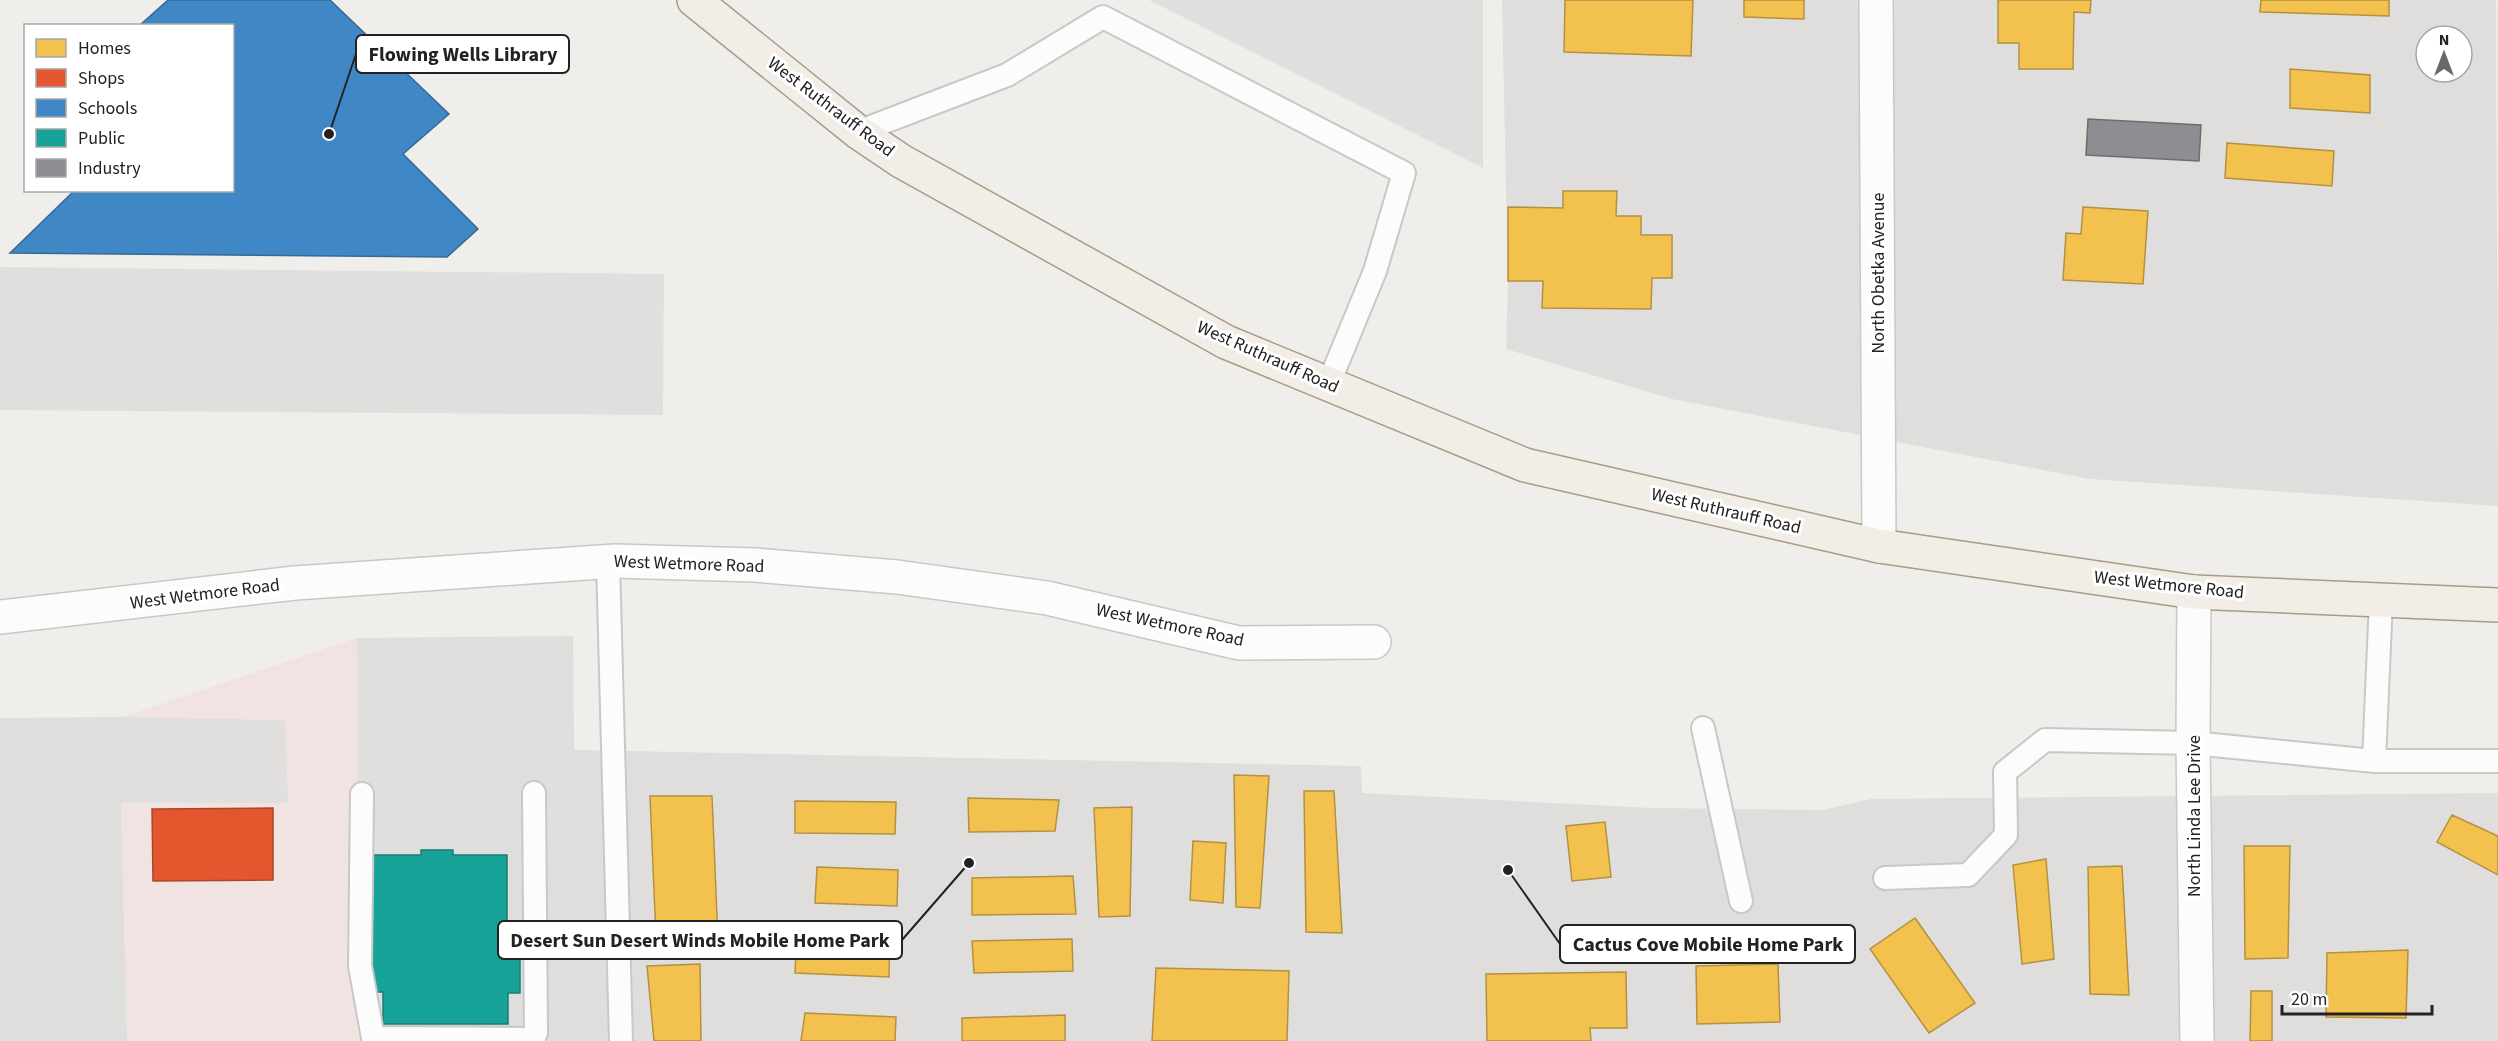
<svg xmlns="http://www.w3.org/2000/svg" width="2498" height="1041" font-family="'Source Sans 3',sans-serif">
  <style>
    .residential { fill: #dfdedc; fill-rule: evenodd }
    .commercial { fill: #f1e3e1 }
    .religious { fill: #dededc }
    .parking { fill: #e0dfde }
    .homes { fill: #f2c14e; stroke: #b49141; stroke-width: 1.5 }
    .shops { fill: #e4572e; stroke: #aa472a; stroke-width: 1.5 }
    .schools { fill: #3f88c5; stroke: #366994; stroke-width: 1.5 }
    .public { fill: #17a398; stroke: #1a7c75; stroke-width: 1.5 }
    .industry { fill: #8d8d92; stroke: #6d6d70; stroke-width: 1.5 }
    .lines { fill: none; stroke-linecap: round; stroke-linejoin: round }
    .service-casing { stroke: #c9c8c7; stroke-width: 26 }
    .minor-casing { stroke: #c9c8c7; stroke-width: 36 }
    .primary-casing { stroke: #a79c86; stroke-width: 36 }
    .service { stroke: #fdfcfc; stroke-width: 22 }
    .minor { stroke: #fdfcfc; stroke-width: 33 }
    .primary { stroke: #f3ede7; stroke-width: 33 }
    .labels { text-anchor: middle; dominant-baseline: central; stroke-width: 6; stroke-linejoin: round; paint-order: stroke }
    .street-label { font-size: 18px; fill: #222; stroke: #fff }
    .leader { fill: none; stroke: #222; stroke-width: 2 }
    .callout-dot { fill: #222; stroke: #fff; stroke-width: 2 }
    .callout { fill: #fff; stroke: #222; stroke-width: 2 }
    .callout-label { font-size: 20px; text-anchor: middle; font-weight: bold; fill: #222 }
  </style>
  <rect width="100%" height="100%" fill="#f0eeeb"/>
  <!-- residential -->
  <path class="residential" d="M1502 0H2496L2498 506 2090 479 1672 399 1506 349 1508 281ZM2426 36H2462V72H2426Z
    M574 750 1361 766 1362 793 1652 808 1823 810 1871 799 2498 793V1041H577Z"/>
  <!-- commercial -->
  <path class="commercial" d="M357 638 361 1041H127L121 803 122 717Z"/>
  <!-- religious -->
  <path class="religious" d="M573 636 577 1041H361L357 638Z
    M122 717 121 803 127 1041H0V718Z"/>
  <!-- parking -->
  <path class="parking" d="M1149 0H1483V168Z
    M1733 30 1827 31 1826 110 1732 109Z
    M0 267 664 274 663 415 0 410Z
    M417 711 419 782 567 780 568 845 373 847 372 789H357V712Z
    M122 717 285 720 288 803H121Z
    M105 724 108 1041H0V725Z"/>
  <!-- homes -->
  <path class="homes" d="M1565 0H1693L1691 56 1564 52Z
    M1744 0H1804V19L1744 17Z
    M1998 0H2091L2090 13 2074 12 2073 69H2019V43H1998Z
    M2261 0H2389V16L2260 12Z
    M2290 69 2370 75V113L2290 108Z
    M2227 143 2334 151 2332 186 2225 178Z
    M1563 191H1617L1616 216H1641V235H1672V278H1652L1651 309 1542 308 1543 281H1508V207L1563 208Z
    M2083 207 2148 211 2143 284 2063 280 2066 233 2081 234Z
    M1234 775 1269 776 1260 908 1236 907Z
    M1304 791H1334L1342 933 1306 932Z
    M650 796H712L718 941 656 938Z
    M968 798 1059 800 1055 831 969 832Z
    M795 801 896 802 895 834 795 833Z
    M1132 807 1130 916 1099 917 1094 808Z
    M2452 815 2498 836V875L2437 842Z
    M1605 822 1611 877 1572 881 1566 826Z
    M1193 841 1226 843 1223 903 1190 900Z
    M2244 846H2290L2288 958 2245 959Z
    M2046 859 2054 959 2022 964 2013 865Z
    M2122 866 2129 995 2090 994 2088 867Z
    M817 867 898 870 897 906 815 903Z
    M1073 876 1076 914 972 915V878Z
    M1915 918 1975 1003 1929 1033 1870 949Z
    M797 929 890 933 889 977 795 973Z
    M1072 939 1073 971 974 973 972 941Z
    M2408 950 2406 1018 2326 1017 2327 953Z
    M700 964 701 1041H654L647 966Z
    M1778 964 1780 1022 1697 1024 1696 966Z
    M1156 968 1289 971 1287 1041H1152Z
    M1626 972 1627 1028H1590L1591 1041H1487L1486 974Z
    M2251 991H2272V1041H2250Z
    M805 1013 896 1017 895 1041H801Z
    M1065 1015V1041H962V1018Z"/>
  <!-- shops -->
  <path class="shops" d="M273 808V880L153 881 152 809Z"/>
  <!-- schools -->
  <path class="schools" d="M168 0H330L449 114 403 154 478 229 447 257 10 253 75 190H232V26H139Z"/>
  <!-- public -->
  <path class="public" d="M421 850H453V855H507V939H520V993H508V1024H383V992H369V855H421Z"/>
  <!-- industry -->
  <path class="industry" d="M2088 119 2201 125 2199 161 2086 155Z"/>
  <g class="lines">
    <defs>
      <path id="service" d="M858 132 1007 75 1103 17 1404 173 1375 271 1328 385
        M608 561 621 1041
        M1703 728 1741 901
        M2374 761H2498
        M534 793 536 1033
        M362 794 360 966 373 1038 534 1039
        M1885 878 1968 875 2006 835 2005 772 2045 740 2193 743 2374 761 2381 600"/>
      <path id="minor" d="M1876 0 1879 546
        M2194 592 2193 743 2197 1041
        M0 617 295 583 615 561 755 565 897 577 1047 598 1239 643 1374 642"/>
      <path id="primary" d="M694 0 858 132 901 161 1226 342 1525 465 1879 546 2194 592 2498 605"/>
    </defs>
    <!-- service casing -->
    <use href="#service" class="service-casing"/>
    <!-- minor casing -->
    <use href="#minor" class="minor-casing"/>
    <!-- primary casing -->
    <use href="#primary" class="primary-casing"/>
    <!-- service -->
    <use href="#service" class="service"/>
    <!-- minor -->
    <use href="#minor" class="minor"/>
    <!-- primary -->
    <use href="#primary" class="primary"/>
  </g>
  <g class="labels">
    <!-- street labels -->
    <g class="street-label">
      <text transform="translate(831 107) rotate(37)">West Ruthrauff Road</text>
      <text transform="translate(1878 273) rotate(-90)">North Obetka Avenue</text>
      <text transform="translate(1268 357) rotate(24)">West Ruthrauff Road</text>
      <text transform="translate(1726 511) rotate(13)">West Ruthrauff Road</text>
      <text transform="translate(689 564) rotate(2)">West Wetmore Road</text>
      <text transform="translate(2169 585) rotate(6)">West Wetmore Road</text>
      <text transform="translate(205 594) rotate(-7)">West Wetmore Road</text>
      <text transform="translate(1170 625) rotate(12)">West Wetmore Road</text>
      <text transform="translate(2194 816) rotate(-90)">North Linda Lee Drive</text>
    </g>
  </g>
  <!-- callouts -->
  <path class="leader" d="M329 134L356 54M969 863L902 940M1508 870L1560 944"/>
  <g class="callout-dot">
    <circle cx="329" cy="134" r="6"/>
    <circle cx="969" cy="863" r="6"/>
    <circle cx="1508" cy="870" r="6"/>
  </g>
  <g class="callout">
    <rect x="356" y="35" width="213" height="38" rx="6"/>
    <rect x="498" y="921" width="404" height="38" rx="6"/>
    <rect x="1560" y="925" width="295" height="38" rx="6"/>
  </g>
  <g class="callout-label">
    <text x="463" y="61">Flowing Wells Library</text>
    <text x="700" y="947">Desert Sun Desert Winds Mobile Home Park</text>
    <text x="1708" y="951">Cactus Cove Mobile Home Park</text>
  </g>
  <!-- legend -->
  <rect x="24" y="24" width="210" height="168" fill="#ffffff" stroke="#a7a7a7" stroke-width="1.5"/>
  <rect x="36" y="39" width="30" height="18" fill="#f2c14e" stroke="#a7a7a7" stroke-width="1.5"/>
  <text x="78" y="54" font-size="18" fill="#222222">Homes</text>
  <rect x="36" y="69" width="30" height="18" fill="#e4572e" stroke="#a7a7a7" stroke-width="1.5"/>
  <text x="78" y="84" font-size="18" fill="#222222">Shops</text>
  <rect x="36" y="99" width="30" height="18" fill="#3f88c5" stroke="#a7a7a7" stroke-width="1.5"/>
  <text x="78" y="114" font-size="18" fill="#222222">Schools</text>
  <rect x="36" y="129" width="30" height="18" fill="#17a398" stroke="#a7a7a7" stroke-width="1.5"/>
  <text x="78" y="144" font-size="18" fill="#222222">Public</text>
  <rect x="36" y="159" width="30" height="18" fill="#8d8d92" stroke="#a7a7a7" stroke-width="1.5"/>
  <text x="78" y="174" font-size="18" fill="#222222">Industry</text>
  <!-- north arrow -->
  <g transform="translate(2444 54)"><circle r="28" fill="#ffffff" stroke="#a7a7a7" stroke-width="1.5"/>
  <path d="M0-4.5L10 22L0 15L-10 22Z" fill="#6a6968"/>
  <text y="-9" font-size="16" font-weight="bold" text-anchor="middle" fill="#222222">N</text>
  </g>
  <!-- scale -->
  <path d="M2282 1005v9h150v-9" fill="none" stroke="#222222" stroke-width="3"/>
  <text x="2291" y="1005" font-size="18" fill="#222222" stroke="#ffffff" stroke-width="4.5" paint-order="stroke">20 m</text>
</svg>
